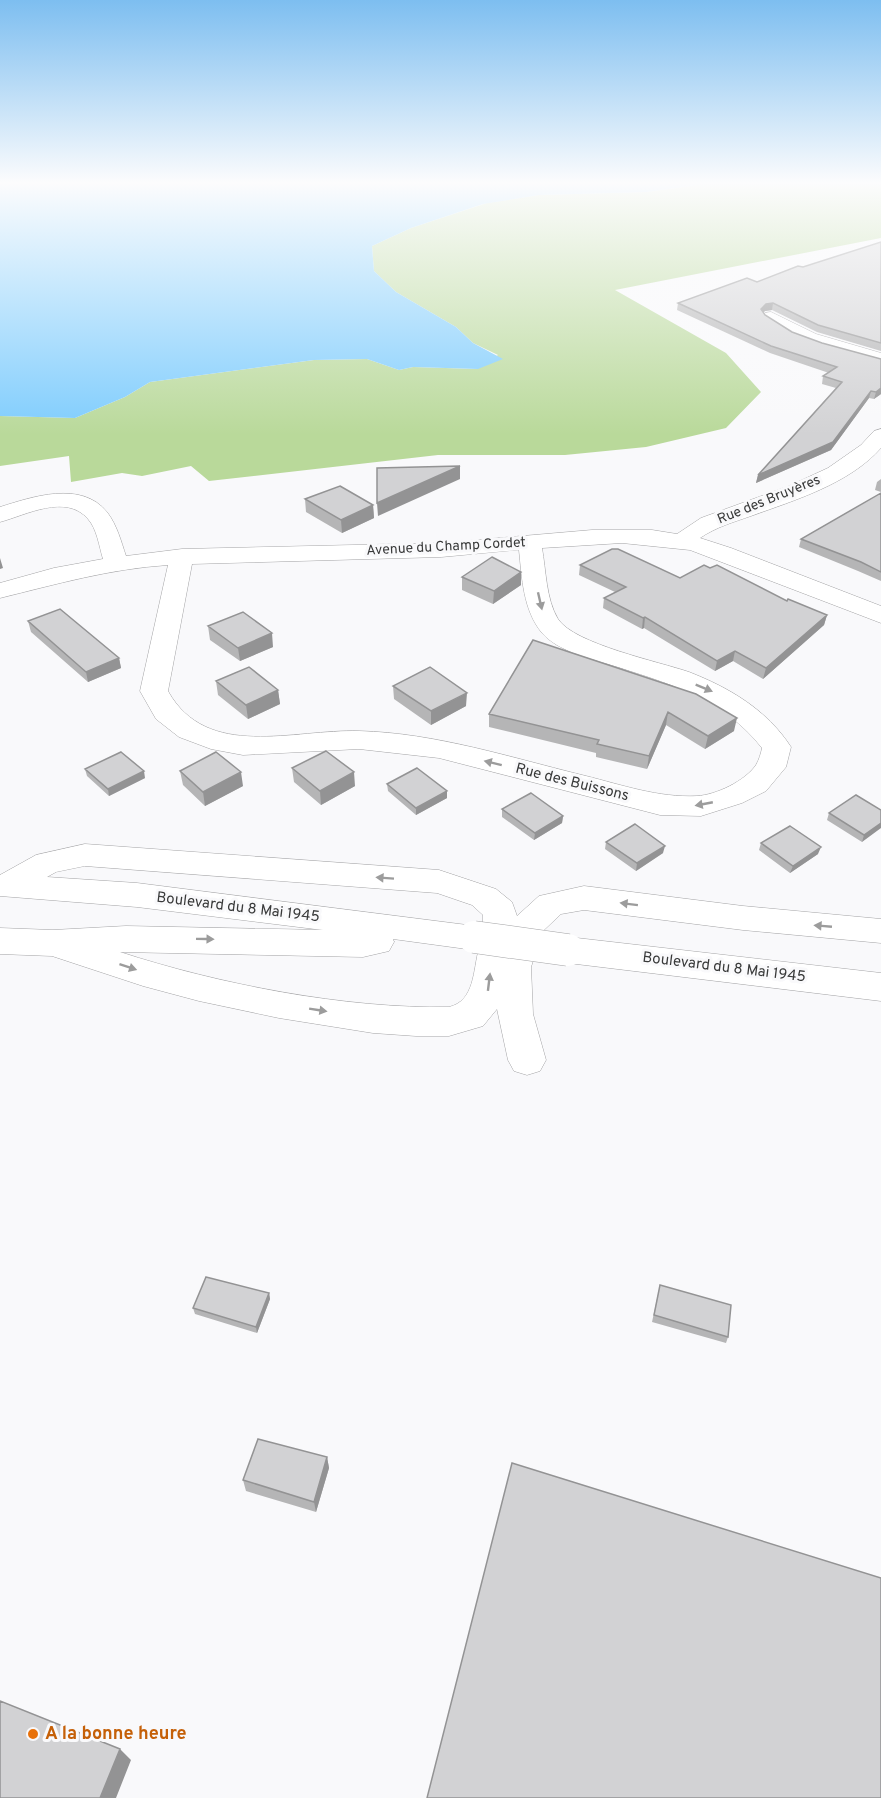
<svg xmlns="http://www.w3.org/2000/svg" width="881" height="1798" font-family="Overpass,sans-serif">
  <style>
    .green { fill: #b9d99a }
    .water { fill: #7dccfd }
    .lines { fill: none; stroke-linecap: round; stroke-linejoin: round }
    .street-casing { stroke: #a3a3a5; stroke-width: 1 }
    .secondary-casing { stroke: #a3a3a5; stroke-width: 1 }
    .street { fill: #fff; fill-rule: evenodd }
    .secondary { fill: #fff; fill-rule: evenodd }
    .secondary-bridge-casing { stroke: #a3a3a5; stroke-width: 33; stroke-linecap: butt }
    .secondary-bridge { stroke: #fff; stroke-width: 32 }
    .wall { fill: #b5b5b6 }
    .shaded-wall { fill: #939394 }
    .building { fill: #d2d2d4; stroke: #939394; stroke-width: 1.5 }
    .oneway { fill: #9c9c9c }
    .food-dot { fill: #e8710a; stroke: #f9f9fb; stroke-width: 2 }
    .labels { text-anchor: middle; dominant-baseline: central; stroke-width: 6; stroke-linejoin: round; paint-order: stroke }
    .far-street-label { font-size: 14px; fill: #393a3a; stroke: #f9f9fb }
    .street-label { font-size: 15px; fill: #393a3a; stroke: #f9f9fb }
    .near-food-label { font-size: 18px; font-weight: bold; fill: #c56008; stroke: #f9f9fb; text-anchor: start }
  </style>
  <rect width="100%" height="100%" fill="#f9f9fb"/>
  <!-- green -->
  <path class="green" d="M711 183H881V238L615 290 726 353 761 392 726 428 646 447 565 455H438L209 481 191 466 142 476 122 473 71 482 69 456 0 466V416L75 418 125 397 150 382 314 360 367 359 399 370 413 367 477 369 498 355 473 343 456 327 396 292 374 271 372 246 411 228 487 203 539 195 647 192Z"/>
  <!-- water -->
  <path class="water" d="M0 183H711L647 192 539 195 483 204 411 228 372 246 374 271 396 292 456 327 473 343 503 359 478 369 413 367 399 370 367 359 314 360 150 382 125 397 75 418 0 416Z"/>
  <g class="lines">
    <defs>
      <path id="street" d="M771 312 816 334 881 353V365C841 355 799 345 765 321L762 317 765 313Z
        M881 429V448C849 484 795 500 751 516 734 522 716 527 700 538L731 548 881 606V623L690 550 622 543 542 548C546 570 546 599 558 619 574 644 660 662 689 672 730 688 767 710 791 747L786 767 766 791 742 803 701 816 660 815 439 758 359 749 243 755 211 749 179 737 156 719 140 691 168 565C109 569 57 584 0 598V583L54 568 103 559C99 546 97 529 88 519 66 493 26 515 0 522V507C32 497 81 480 107 512 117 525 121 541 126 556L182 549 441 543 592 530H652L677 534 701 518 789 486 828 468 861 445 874 431ZM519 550C522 578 523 610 542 633 558 651 586 657 608 664 666 682 723 698 762 748 761 753 759 760 756 765 745 781 716 795 697 796 659 798 622 785 586 776 512 758 436 733 359 731 294 729 207 761 168 691L192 564 441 557Z"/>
      <path id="secondary" d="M85 844 439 870 496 889 512 902 517 916 539 896 584 886 743 906 881 919V943L743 930 584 910 561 914 543 931 531 967 533 1014 546 1060 540 1071 527 1075 514 1071 508 1060 497 1009 483 1026 449 1036H416L373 1033 279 1018 199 1001 143 986 52 956 0 954V928L53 930 126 926 323 930 137 907 0 896V875L36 855ZM85 866 437 893 472 905 483 915V927L137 883 47 877 56 872ZM393 939 474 950 479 948C473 970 475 1001 449 1007 346 1009 218 984 120 952L363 957 389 951 394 942Z
        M568 937 881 973V1001L568 963 556 959 551 950 556 941Z"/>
    </defs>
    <!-- street casing -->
    <use href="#street" class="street-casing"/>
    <!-- secondary casing -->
    <use href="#secondary" class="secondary-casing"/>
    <!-- street -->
    <use href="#street" class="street"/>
    <!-- secondary -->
    <use href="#secondary" class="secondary"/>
    <defs>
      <path id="secondary-bridge" d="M474 937 568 950"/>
    </defs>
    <!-- secondary-bridge casing -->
    <use href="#secondary-bridge" class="secondary-bridge-casing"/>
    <!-- secondary-bridge -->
    <use href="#secondary-bridge" class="secondary-bridge"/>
  </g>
  <!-- wall -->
  <path class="wall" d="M881 242V351L817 332 772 310 765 311 763 312 765 315 792 332 822 343 881 359V394L874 399 869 398 831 450 756 483 758 475 836 388 822 384 823 376 829 373 770 353 677 310 678 303 757 282Z
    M881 479V492L875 490 877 482Z
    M881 493V581L858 571 799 547 801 539Z
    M305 499 373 505 374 518 342 533 306 512Z
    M580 565 680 578 787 601 827 615 824 625 763 679 733 661 715 671 644 628 642 629 603 608 604 598 615 592 579 575Z
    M521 572V585L493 604 462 590V577Z
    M28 621 119 658 121 668 88 682 31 632Z
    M208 626 273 647 240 661 210 640Z
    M216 681 278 690 280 704 248 719 218 695Z
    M393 686 466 706 431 725 394 699Z
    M696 694 734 731 705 749 666 725 647 769 596 757V753L489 727V714Z
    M292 768 355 786 321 805 294 782Z
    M85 769 145 778 109 796 87 776Z
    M180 771 243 786 205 806 183 785Z
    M387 784 447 798 416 815 388 791Z
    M502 809 563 816 562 823 534 840 502 817Z
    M881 810 862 842 827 820 829 813Z
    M606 842 663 853 636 871 605 849Z
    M761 843 818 854 790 873 759 850Z
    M660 1285 728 1337 726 1343 652 1322Z
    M269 1293 270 1299 257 1333 195 1314 193 1308Z
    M327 1457 329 1468 316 1512 246 1491 243 1480Z"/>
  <!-- shaded-wall -->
  <path class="shaded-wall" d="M773 303 772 310 765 311 760 316 761 309 766 304Z
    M881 388V394L874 399 876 392Z
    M871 391 869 398 831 450 756 483 758 475Z
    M460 466V479L378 516 377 503Z
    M373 505 374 518 342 533 341 520Z
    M0 558 3 568 0 569Z
    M521 572V585L493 604 494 591Z
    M827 615 824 625 763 679 766 668Z
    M645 617 644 628 642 629 643 618Z
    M272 633 273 647 240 661 238 648Z
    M735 651 733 661 715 671 717 661Z
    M119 658 121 668 88 682 86 672Z
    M278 690 280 704 248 719 246 705Z
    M467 693 466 706 431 725V711Z
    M668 712 666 725 647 769 649 756Z
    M737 718 734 731 705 749 708 736Z
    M144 771 145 778 109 796 108 789Z
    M241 772 243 786 205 806 203 792Z
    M354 772 355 786 321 805 320 791Z
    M447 791V798L416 815V808Z
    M563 816 562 823 534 840 535 833Z
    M881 823V828L862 842 864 835Z
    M665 846 663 853 636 871 637 863Z
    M821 847 818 854 790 873 793 866Z
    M269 1293 270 1299 257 1333 256 1327Z
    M327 1457 329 1468 316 1512 314 1502Z
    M120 1749 131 1760 116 1798H100Z"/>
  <!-- building -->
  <path class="building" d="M881 242V343L818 325 773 303 766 304 761 309 765 315 792 332 822 343 881 359V388L876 392 871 391 833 442 758 475 842 382 823 376 837 367 771 346 678 303 747 278 757 282 798 266 803 267Z
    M460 466 377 503V468Z
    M340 486 373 505 341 520 305 499Z
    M881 493V572L861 562 801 539Z
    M612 549H618L680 578 704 565 710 568 717 565 787 601 788 599 827 615 766 668 735 651 717 661 645 617 643 618 604 598 626 587 580 565Z
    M492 557 521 572 494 591 462 577Z
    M60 609 119 658 86 672 28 621Z
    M243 612 272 633 238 648 208 626Z
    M533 640 696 694 737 718 708 736 668 712 649 756 597 744 599 740 489 714Z
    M249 667 278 690 246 705 216 681Z
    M430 667 467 693 431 711 393 686Z
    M326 751 354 772 320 791 292 768Z
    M121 752 144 771 108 789 85 769Z
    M216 752 241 772 203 792 180 771Z
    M417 768 447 791 416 808 387 784Z
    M531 793 563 816 535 833 502 809Z
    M856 795 881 810V823L864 835 829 813Z
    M635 824 665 846 637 863 606 842Z
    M790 826 821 847 793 866 761 843Z
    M206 1277 269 1293 256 1327 193 1308Z
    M660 1285 731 1305 728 1337 654 1315Z
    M258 1439 327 1457 314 1502 243 1480Z
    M512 1463 881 1578V1798H427Z
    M0 1701 120 1749 100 1798H0Z"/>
  <!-- one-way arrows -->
  <defs><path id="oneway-solid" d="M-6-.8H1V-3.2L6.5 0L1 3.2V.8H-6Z" transform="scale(1.5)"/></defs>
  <g class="oneway">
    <use href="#oneway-solid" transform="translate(540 601) rotate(77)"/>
    <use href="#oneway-solid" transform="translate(704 688) rotate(22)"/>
    <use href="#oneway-solid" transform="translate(493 763) rotate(-166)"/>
    <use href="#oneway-solid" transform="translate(704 804) rotate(169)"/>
    <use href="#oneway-solid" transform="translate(385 878) rotate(-176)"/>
    <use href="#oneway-solid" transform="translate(629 904) rotate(-173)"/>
    <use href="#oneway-solid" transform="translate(823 926) rotate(-175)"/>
    <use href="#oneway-solid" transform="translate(205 939) rotate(1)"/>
    <use href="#oneway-solid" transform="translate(128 967) rotate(18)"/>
    <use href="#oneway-solid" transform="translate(489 982) rotate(-83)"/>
    <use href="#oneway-solid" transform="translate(318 1010) rotate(9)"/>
  </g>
  <!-- sky -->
  <linearGradient id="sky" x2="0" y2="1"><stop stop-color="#7dbef0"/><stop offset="0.42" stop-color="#fcfcfd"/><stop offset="1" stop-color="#fcfcfd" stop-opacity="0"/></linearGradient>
  <rect width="881" height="435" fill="url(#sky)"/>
  <!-- markers -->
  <circle class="food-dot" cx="33" cy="1734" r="6"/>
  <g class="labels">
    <!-- far-street labels -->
    <g class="far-street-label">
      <text transform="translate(769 500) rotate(-22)">Rue des Bruyères</text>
      <text transform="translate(446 547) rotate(-3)">Avenue du Champ Cordet</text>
    </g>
    <!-- street labels -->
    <g class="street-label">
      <text transform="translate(572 783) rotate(14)">Rue des Buissons</text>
      <text transform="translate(238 908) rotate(7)">Boulevard du 8 Mai 1945</text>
      <text transform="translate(724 968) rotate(7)">Boulevard du 8 Mai 1945</text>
    </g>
    <!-- near-food labels -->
    <g class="near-food-label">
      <text x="45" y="1734">A la bonne heure</text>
    </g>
  </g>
</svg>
